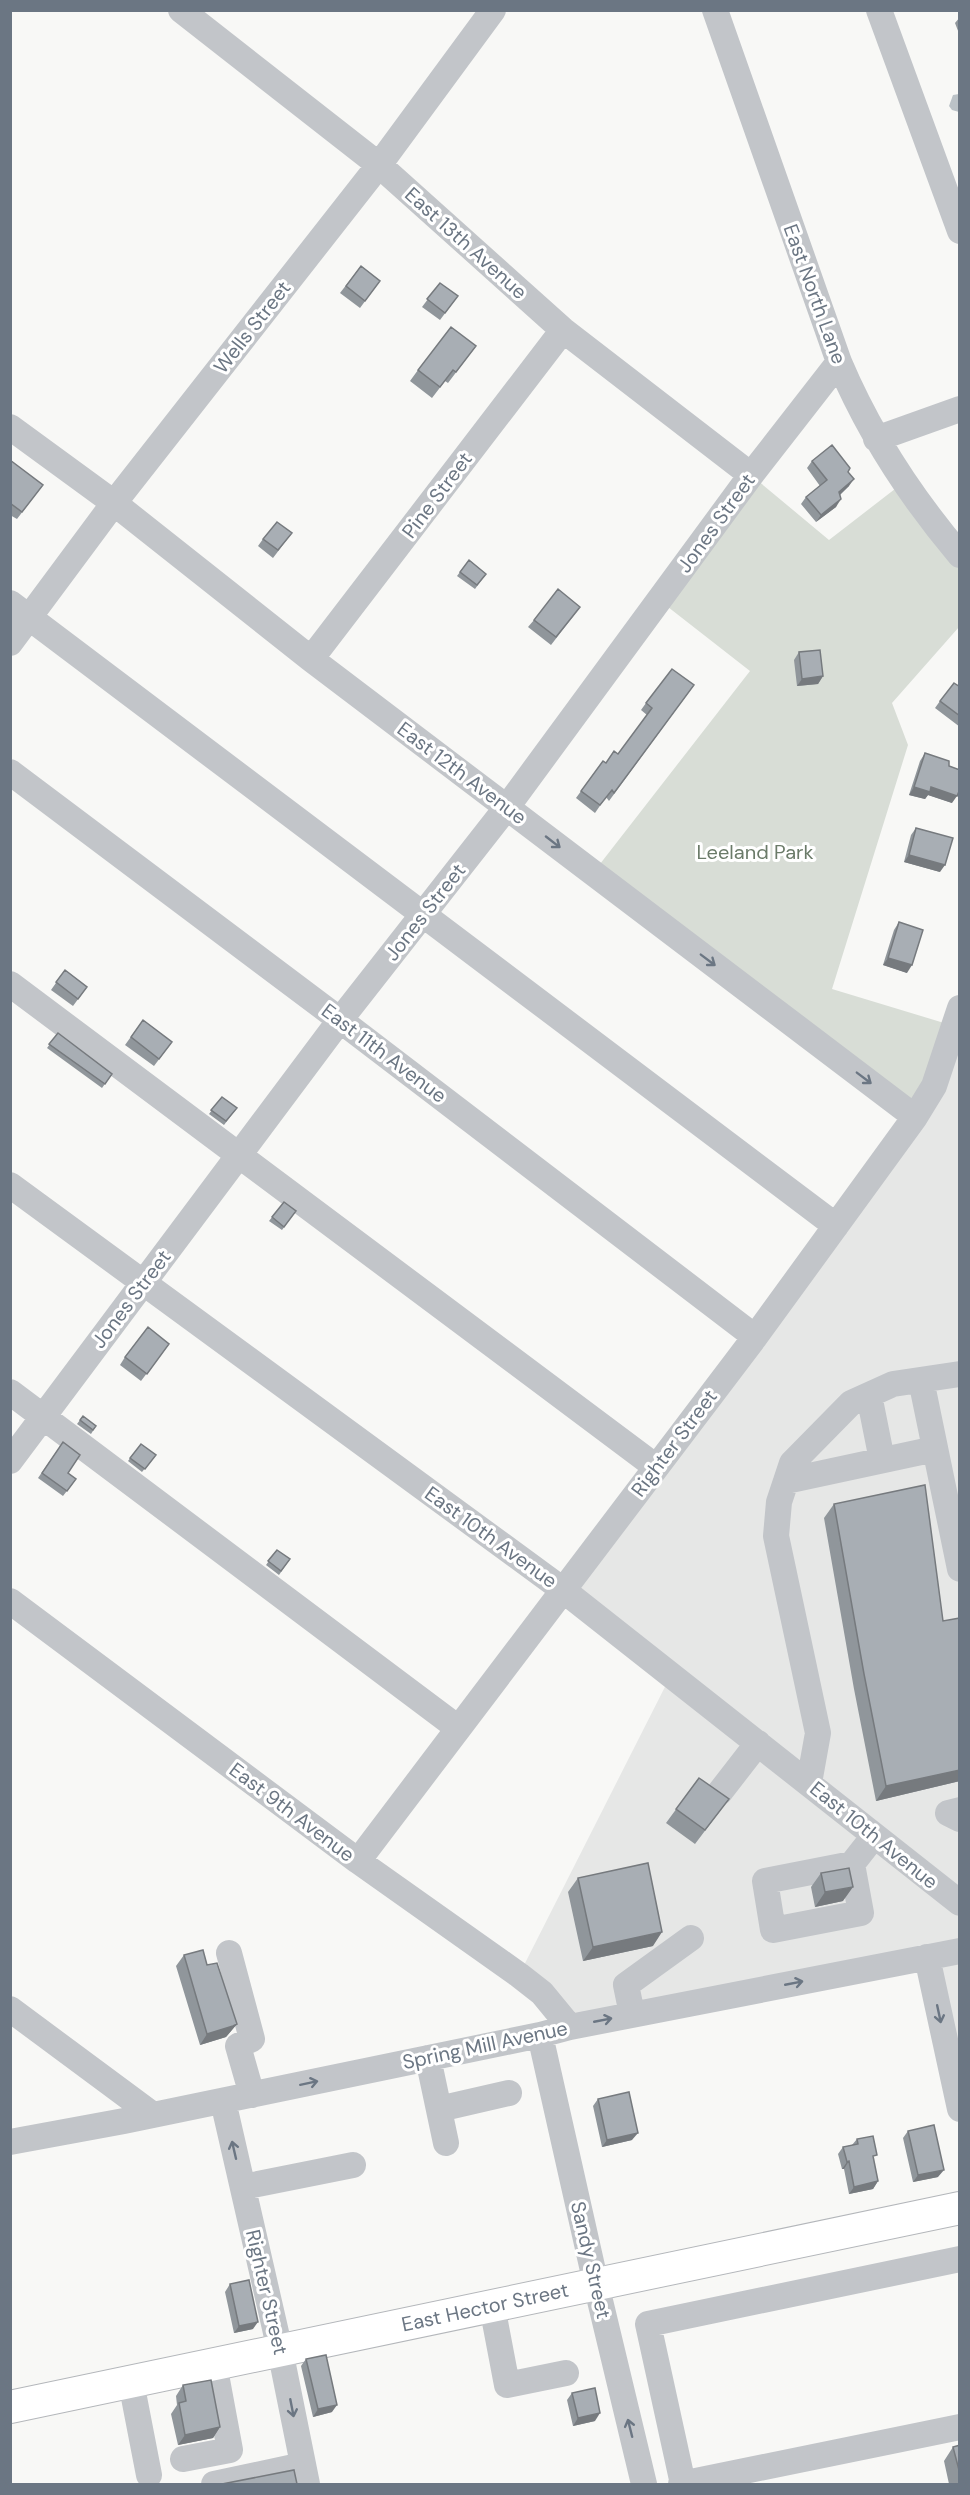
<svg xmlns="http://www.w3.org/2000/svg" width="970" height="2495" font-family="'DM Sans',sans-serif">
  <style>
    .built { fill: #e6e7e6 }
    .green { fill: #d8ddd6 }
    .water { fill: #bbc2c7 }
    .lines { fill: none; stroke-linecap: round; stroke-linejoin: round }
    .major-casing { stroke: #b4b7bb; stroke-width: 34 }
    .minor { stroke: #c2c5c9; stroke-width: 26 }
    .major { stroke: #fff; stroke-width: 32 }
    .wall { fill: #90969b }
    .shaded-wall { fill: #767a7e }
    .building { fill: #a8aeb4; stroke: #767a7e; stroke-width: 1.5 }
    .oneway { stroke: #6b7683 }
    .labels { text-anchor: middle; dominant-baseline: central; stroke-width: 6; stroke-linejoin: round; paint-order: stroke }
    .street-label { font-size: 20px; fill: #6b7683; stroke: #fff }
    .park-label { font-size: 20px; fill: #6b7b69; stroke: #fff }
  </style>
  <rect width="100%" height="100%" fill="#f8f8f6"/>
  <!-- built -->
  <path class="built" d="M959 1026V2109L926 1957 581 2026 517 1979 671 1675 563 1590 755 1337Z"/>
  <!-- green -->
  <path class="green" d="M751 475 829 540 904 482 959 555V627L892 703 908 745 832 989 954 1026 915 1117 593 873 750 671 659 600Z"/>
  <!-- water -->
  <path class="water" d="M959 94H960L959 112 952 110 949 106 953 95Z"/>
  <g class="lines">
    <defs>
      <path id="major" d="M10 2407 960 2208"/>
    </defs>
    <!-- major casing -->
    <use href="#major" class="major-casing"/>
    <!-- minor -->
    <path class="minor" d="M181 10 379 165 563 330 751 475
      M715 10 839 362C869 433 910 496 960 555
      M879 10 960 231
      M10 427 114 503 311 659 915 1117
      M876 439 960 409
      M10 603 836 1226
      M10 643 114 503 379 165 493 10
      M311 659 563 330
      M10 772 340 1020 755 1337
      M10 984 656 1467
      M10 1185 563 1590 960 1903
      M921 1380 960 1569
      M10 1392 458 1728
      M869 1395 882 1460
      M10 1461 340 1020 507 807 751 475 839 362
      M786 1481 935 1449
      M10 1601 358 1861 519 1975 542 1993 570 2027
      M809 1783 818 1733 776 1536 779 1502 792 1463 851 1403 893 1384 960 1374
      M720 1792 758 1743
      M960 1810 948 1813 960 1819
      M358 1861 755 1337 915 1117 934 1086 960 1008
      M852 1864 765 1881 773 1930 861 1913 852 1864 874 1836
      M229 1953 252 2039 238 2046 252 2095
      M927 1957 960 2109
      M10 2009 153 2115
      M632 2014 626 1985 691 1938
      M540 2035 596 2284 644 2484
      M428 2058 446 2143
      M223 2101 280 2350 307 2484
      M439 2109 509 2093
      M10 2142 124 2121 540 2035 570 2027 960 1951
      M243 2187 353 2165
      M492 2306 507 2385 566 2373
      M131 2382 149 2475
      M183 2459 230 2450 214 2364
      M214 2484 303 2465
      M681 2484 960 2427
      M683 2484 648 2324 960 2259"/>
    <!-- major -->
    <use href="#major" class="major"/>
  </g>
  <!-- wall -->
  <path class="wall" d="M960 17V36L955 23Z
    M361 266 380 281 360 308 340 293Z
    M440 283 458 296 440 320 422 307Z
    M476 346 448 383 445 381 432 398 410 381 418 370Z
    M10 460 43 485 17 519 10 515Z
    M812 461 848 472 849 486 840 495 836 507 816 522 801 504 806 497 820 486 807 468Z
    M292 533 273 558 258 546 263 539Z
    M469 560 486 574 475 589 457 576Z
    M575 614 551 645 528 627 534 620Z
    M799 652 823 676 818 684 797 686 794 660Z
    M694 685 609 801 606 797 595 813 576 798 603 761 606 763 618 754 647 715 641 710 646 703Z
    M960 687V727L935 708 940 701Z
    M925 753 949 766 952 803 928 795 925 799 909 795 920 761Z
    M916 828 940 872 904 862 911 835Z
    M899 922 907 973 883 965 894 930Z
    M65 970 87 987 73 1006 51 990Z
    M143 1020 172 1042 154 1066 125 1045Z
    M58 1033 112 1074 102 1088 47 1048Z
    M222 1097 237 1108 224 1125 209 1114Z
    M284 1202 296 1211 282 1230 269 1221Z
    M169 1344 141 1381 120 1365 125 1357Z
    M83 1416 96 1426 91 1434 77 1424Z
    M63 1442 68 1473 76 1479 63 1496 38 1478Z
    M141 1444 156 1455 142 1472 128 1461Z
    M834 1504 960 1781 876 1801 854 1689 824 1518Z
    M277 1550 290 1559 279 1575 266 1565Z
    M699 1778 729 1799 695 1844 666 1823Z
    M821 1873 843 1901 815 1907 811 1887Z
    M578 1878 653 1946 583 1961 568 1892Z
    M184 1955 207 1965 237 2024 226 2037 200 2045 176 1966Z
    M598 2099 632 2140 602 2147 593 2106Z
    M908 2131 938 2177 913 2182 903 2138Z
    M857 2139 873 2159 878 2181 873 2189 849 2194 844 2169H842L838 2154 843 2147 852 2145Z
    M230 2284 253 2329 234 2333 225 2292Z
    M306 2359 332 2412 313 2417 301 2366Z
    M183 2385 220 2427 213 2438 178 2445 171 2414 177 2405 176 2396Z
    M572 2393 595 2421 573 2426 567 2400Z
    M960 2445V2484H949L944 2461 953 2447Z"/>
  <!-- shaded-wall -->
  <path class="shaded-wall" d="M854 479 849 486 834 500 839 492Z
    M841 499 836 507 816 522 821 515Z
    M823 676 818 684 797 686 802 679Z
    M914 787H931L957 796 952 803 928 795 925 799 909 795Z
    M909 855 945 865 940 872 904 862Z
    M888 958 912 965 907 973 883 965Z
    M960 1770V1781L876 1801 886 1786Z
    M853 1887 843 1901 815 1907 825 1892Z
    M662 1932 653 1946 583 1961 593 1947Z
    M237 2024 226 2037 200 2045 207 2034Z
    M638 2133 632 2140 602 2147 607 2140Z
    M849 2161 844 2169H842L847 2162Z
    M944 2170 938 2177 913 2182 918 2175Z
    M878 2181 873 2189 849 2194 854 2187Z
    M258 2322 253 2329 234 2333 239 2326Z
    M337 2405 332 2412 313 2417 318 2409Z
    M600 2413 595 2421 573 2426 578 2418Z
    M220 2427 213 2438 178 2445 185 2435Z"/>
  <!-- building -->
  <path class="building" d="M361 266 380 281 365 301 346 286Z
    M440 283 458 296 445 313 427 299Z
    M451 327 476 346 456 372 453 370 440 387 418 370Z
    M832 445 850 468 848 472 854 479 839 492 841 499 821 515 806 497 827 480 812 461Z
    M10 460 43 485 22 512 10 503Z
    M277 522 292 533 278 550 263 539Z
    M469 560 486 574 477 585 460 572Z
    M558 589 580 607 556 637 534 620Z
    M820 650 823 676 802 679 799 652Z
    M672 669 694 685 614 793 612 790 600 805 581 791 603 761 606 763 614 751 618 754 652 708 646 703Z
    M954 683 960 687V716L940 701Z
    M925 753 949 761V766L960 770V789L957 796 931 787 930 792 914 787Z
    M916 828 953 838 945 865 909 855Z
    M899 922 923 930 912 965 888 958Z
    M65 970 87 987 78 999 56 982Z
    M143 1020 172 1042 159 1059 131 1037Z
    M58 1033 112 1074 105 1084 49 1044Z
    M222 1097 237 1108 226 1121 211 1110Z
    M284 1202 296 1211 284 1227 272 1217Z
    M148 1327 169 1344 147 1374 125 1357Z
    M83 1416 96 1426 93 1430 80 1420Z
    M63 1442 80 1455 68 1473 76 1479 67 1491 42 1473Z
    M141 1444 156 1455 145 1469 130 1458Z
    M925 1485 943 1621 960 1618V1770L886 1786 864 1674 834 1504Z
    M277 1550 290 1559 281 1571 268 1561Z
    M699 1778 729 1799 705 1830 676 1809Z
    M648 1863 662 1932 593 1947 578 1878Z
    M849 1868 853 1887 825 1892 821 1873Z
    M203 1950 207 1965 217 1963 237 2024 233 2026 207 2034 184 1955Z
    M629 2092 638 2133 607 2140 598 2099Z
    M934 2125 944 2170 918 2175 908 2131Z
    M873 2136 877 2155 873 2156 878 2181 854 2187 849 2161 847 2162 843 2147 858 2144 857 2139Z
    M249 2280 258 2322 239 2326 230 2284Z
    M326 2355 337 2405 318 2409 306 2359Z
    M211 2380 220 2427 185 2435 179 2403 186 2401 183 2385Z
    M595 2388 600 2413 578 2418 572 2393Z
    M960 2445V2474L953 2447Z
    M294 2470 297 2484H222Z"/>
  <!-- one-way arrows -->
  <defs><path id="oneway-shaft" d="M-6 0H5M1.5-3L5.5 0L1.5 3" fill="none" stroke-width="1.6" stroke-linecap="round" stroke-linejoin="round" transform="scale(1.5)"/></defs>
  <g class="oneway">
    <use href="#oneway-shaft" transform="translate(553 842) rotate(38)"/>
    <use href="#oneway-shaft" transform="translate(708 960) rotate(37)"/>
    <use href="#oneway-shaft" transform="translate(864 1078) rotate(37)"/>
    <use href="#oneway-shaft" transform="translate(794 1983) rotate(-11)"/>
    <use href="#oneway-shaft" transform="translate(939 2014) rotate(78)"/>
    <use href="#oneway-shaft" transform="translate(603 2020) rotate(-11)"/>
    <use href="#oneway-shaft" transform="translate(309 2083) rotate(-12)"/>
    <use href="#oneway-shaft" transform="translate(234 2150) rotate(-103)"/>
    <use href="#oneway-shaft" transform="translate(292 2408) rotate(79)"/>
    <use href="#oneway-shaft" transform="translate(630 2428) rotate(-104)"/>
  </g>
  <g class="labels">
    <!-- street labels -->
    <g class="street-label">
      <text transform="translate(466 243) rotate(42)">East 13th Avenue</text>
      <text transform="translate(815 294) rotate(70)">East North Lane</text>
      <text transform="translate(252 327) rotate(-52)">Wells Street</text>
      <text transform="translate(437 495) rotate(-53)">Pine Street</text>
      <text transform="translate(716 523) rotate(-54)">Jones Street</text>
      <text transform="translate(462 773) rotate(37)">East 12th Avenue</text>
      <text transform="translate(425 912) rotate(-52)">Jones Street</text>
      <text transform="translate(384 1053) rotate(37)">East 11th Avenue</text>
      <text transform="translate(131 1299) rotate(-53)">Jones Street</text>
      <text transform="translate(674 1443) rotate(-53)">Righter Street</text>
      <text transform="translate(491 1537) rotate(36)">East 10th Avenue</text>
      <text transform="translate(292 1812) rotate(37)">East 9th Avenue</text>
      <text transform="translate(874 1835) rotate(39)">East 10th Avenue</text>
      <text transform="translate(485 2045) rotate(-12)">Spring Mill Avenue</text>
      <text transform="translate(591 2260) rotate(77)">Sandy Street</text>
      <text transform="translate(267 2292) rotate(77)">Righter Street</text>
      <text transform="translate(485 2307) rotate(-12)">East Hector Street</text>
    </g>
    <!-- park labels -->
    <g class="park-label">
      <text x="755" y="852">Leeland Park</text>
    </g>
  </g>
  <!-- border -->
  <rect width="970" height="2495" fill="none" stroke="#6b7683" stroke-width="24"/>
</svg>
